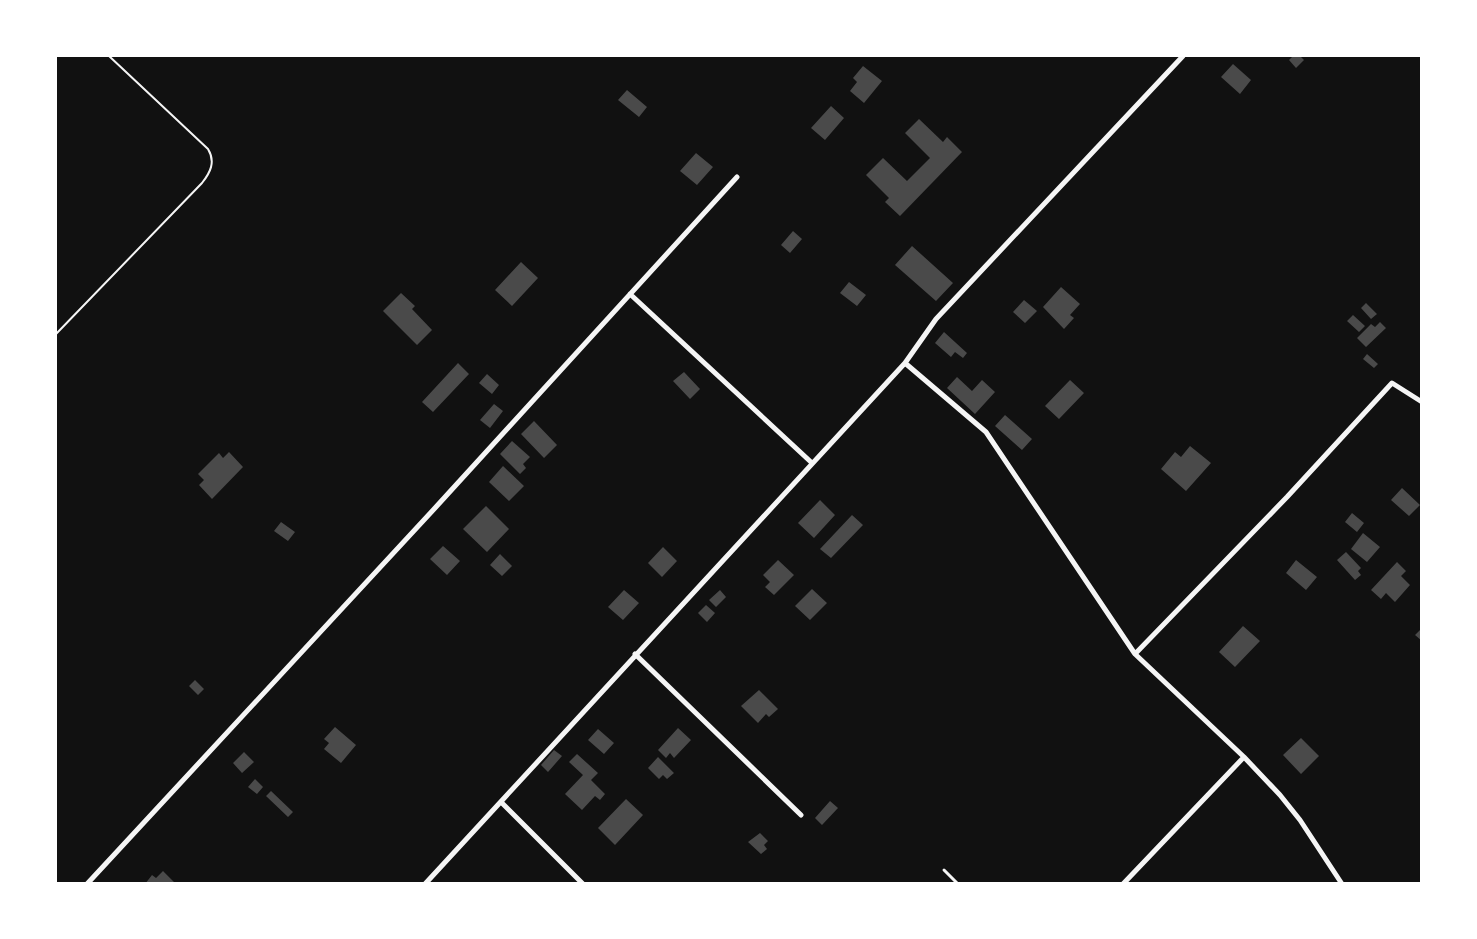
<svg xmlns="http://www.w3.org/2000/svg" width="1477" height="939" font-family="'Work Sans',sans-serif">
  <style>
    .building { fill: #4a4a4a }
    .lines { fill: none; stroke-linecap: round; stroke-linejoin: round }
    .path { stroke: #f5f5f5; stroke-width: 2 }
    .service { stroke: #f5f5f5; stroke-width: 3 }
    .minor { stroke: #f5f5f5; stroke-width: 5 }
  </style>
  <rect width="100%" height="100%" fill="#111"/>
  <!-- building -->
  <path class="building" d="M1293 56H1300L1304 60 1296 68 1289 60Z
    M1233 64 1251 80 1240 94 1221 77Z
    M863 66 882 81 864 103 850 91 857 82 853 78Z
    M627 90 647 107 639 117 618 100Z
    M831 106 844 118 825 140 811 128Z
    M919 119 943 142 947 137 962 152 900 216 885 202 889 198 866 175 883 158 907 181 930 158 905 133Z
    M696 153 713 167 697 185 680 171Z
    M793 231 802 239 790 253 781 245Z
    M912 246 953 283 936 301 895 265Z
    M521 262 538 278 512 306 495 290Z
    M849 282 866 295 857 306 840 293Z
    M1061 287 1080 304 1070 315 1074 318 1064 329 1043 307Z
    M401 293 415 306 412 309 432 330 417 345 383 311Z
    M1024 300 1037 311 1025 323 1013 312Z
    M1366 303 1377 314 1371 319 1361 308Z
    M1353 315 1365 326 1359 332 1347 321Z
    M1380 322 1386 328 1366 347 1357 338 1371 324 1375 327Z
    M944 332 967 353 963 358 955 352 951 357 935 343Z
    M1367 354 1378 364 1374 368 1363 359Z
    M458 363 469 374 433 412 422 402Z
    M684 372 700 389 690 399 673 381Z
    M487 374 499 385 492 394 479 383Z
    M957 377 972 391 982 380 995 392 975 414 947 388Z
    M1070 380 1084 393 1059 419 1045 406Z
    M494 404 503 411 490 428 480 420Z
    M1005 415 1032 439 1022 450 995 426Z
    M534 421 557 445 544 458 521 434Z
    M512 441 530 457 523 464 526 468 520 474 500 454Z
    M1190 446 1211 463 1186 491 1161 469 1175 452 1181 457Z
    M229 452 243 467 212 499 199 485 204 480 198 474 219 453 223 458Z
    M503 466 524 486 509 501 489 482Z
    M1402 488 1420 505 1409 516 1391 500Z
    M820 500 835 515 814 538 798 523Z
    M486 506 509 529 487 552 463 529Z
    M1352 513 1364 523 1357 532 1345 522Z
    M852 515 863 525 831 558 820 549Z
    M281 522 295 532 288 541 274 531Z
    M1363 533 1380 547 1367 562 1351 549Z
    M443 546 460 561 447 575 430 559Z
    M663 547 677 561 662 577 648 563Z
    M1346 552 1361 568 1358 571 1361 575 1355 580 1337 560Z
    M500 554 512 566 502 576 490 565Z
    M778 560 794 575 774 595 765 587 770 582 763 575Z
    M1296 560 1317 577 1306 590 1286 573Z
    M1397 562 1406 571 1401 576 1410 585 1395 602 1386 593 1381 599 1371 590Z
    M812 589 827 603 810 620 795 606Z
    M624 590 639 603 623 620 608 607Z
    M720 590 726 597 716 607 709 600Z
    M706 605 715 613 707 622 698 613Z
    M1243 626 1260 641 1235 667 1219 652Z
    M1422 628V641L1415 635Z
    M195 680 204 689 198 695 189 686Z
    M759 690 778 709 769 717 766 714 758 723 741 706Z
    M335 727 356 745 341 763 324 749 329 743 324 739Z
    M678 728 691 740 674 758 670 753 666 758 658 750Z
    M598 729 614 743 604 754 588 740Z
    M1301 738 1319 756 1301 774 1283 755Z
    M554 750 562 756 548 772 541 765Z
    M244 752 254 762 242 773 233 763Z
    M577 754 598 773 591 780 605 794 600 800 595 796 582 810 565 794 583 775 569 762Z
    M658 757 674 773 667 779 663 775 659 779 648 768Z
    M255 779 263 787 257 794 248 787Z
    M271 791 293 812 288 817 266 796Z
    M626 799 643 815 615 845 598 828Z
    M830 801 838 808 822 825 815 818Z
    M760 833 768 841 764 845 767 849 761 854 748 842Z
    M163 871 176 884H145L152 875 156 878Z"/>
  <g class="lines">
    <!-- path -->
    <path class="path" d="M56 334 202 183C210 173 216 162 208 149L109 56"/>
    <!-- service -->
    <path class="service" d="M944 870 958 884"/>
    <!-- minor -->
    <path class="minor" d="M630 294 812 463
      M905 363 986 432 1135 654 1244 757 1280 795 1300 820 1342 884
      M635 654 801 815
      M1135 654 1287 497 1392 383 1422 402
      M501 802 583 884
      M87 884 435 508 737 177
      M425 884 905 363 936 319 1183 56
      M1123 884 1244 757"/>
  </g>
  <!-- border -->
  <rect width="1477" height="939" fill="none" stroke="#ffffff" stroke-width="114"/>
</svg>
